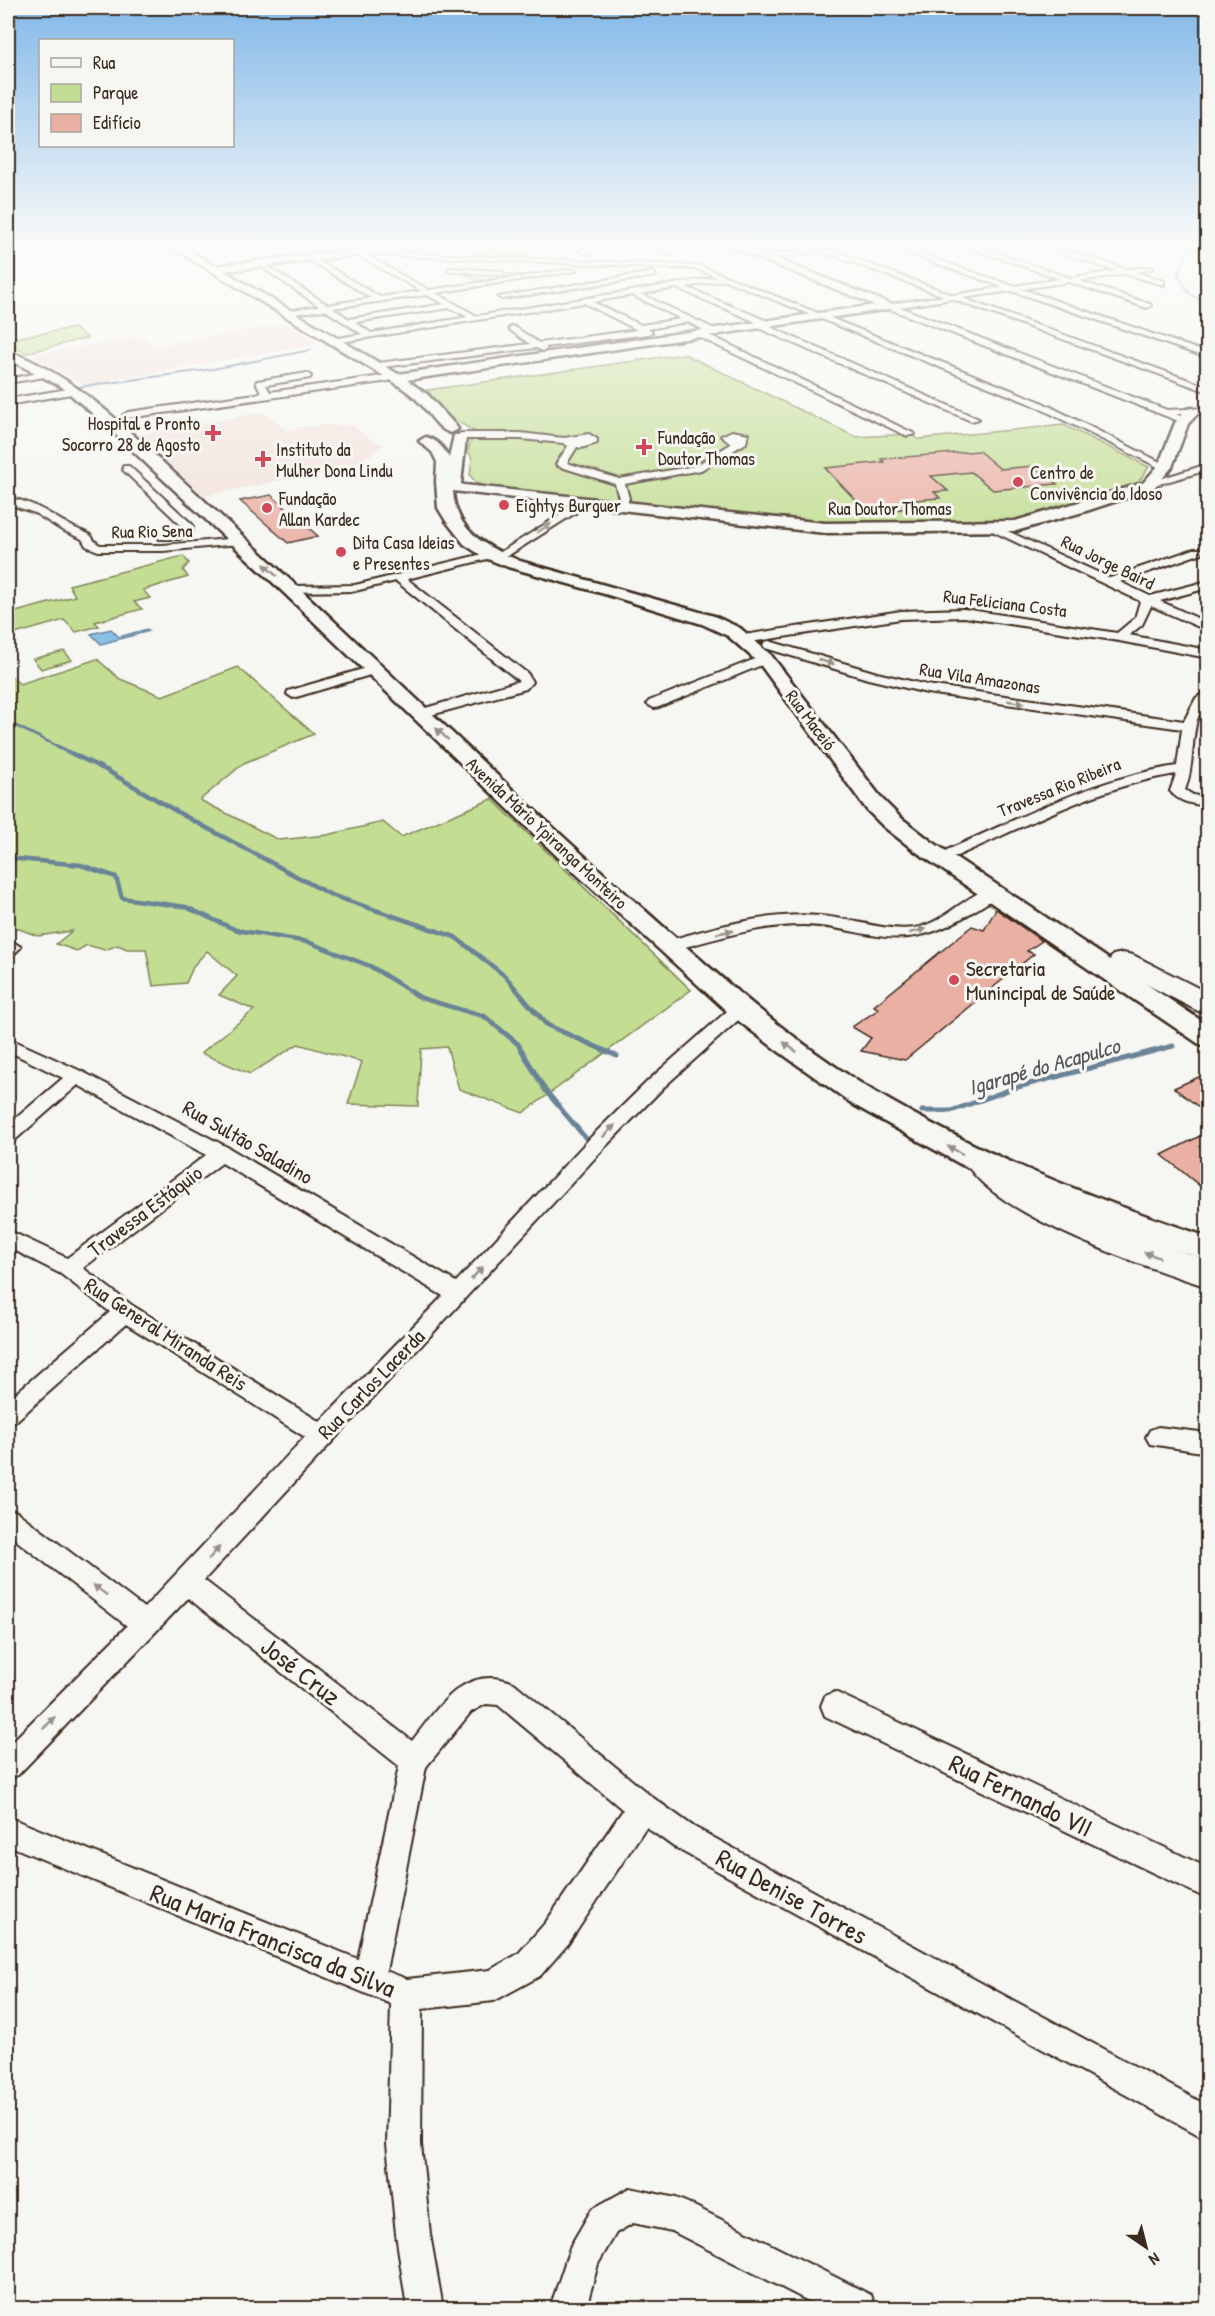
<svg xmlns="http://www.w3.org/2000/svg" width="1215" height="2316" font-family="'Patrick Hand',sans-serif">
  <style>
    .built { fill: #f2e1db }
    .green { fill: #c3dd93; stroke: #7f8458; stroke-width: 1.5 }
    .water { fill: #8abfe7; stroke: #6a8397; stroke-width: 1.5 }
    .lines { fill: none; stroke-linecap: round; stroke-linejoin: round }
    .stream-far3 { stroke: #6a8397; stroke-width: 2 }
    .stream-far2 { stroke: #6a8397; stroke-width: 3 }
    .stream-far1 { stroke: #6a8397; stroke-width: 4.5 }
    .stream { stroke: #6a8397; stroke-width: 5 }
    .building { fill: #eab0a4; stroke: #3b2a1e; stroke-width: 1.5 }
    .street-casing { stroke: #3b2a1e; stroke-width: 4 }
    .secondary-casing { stroke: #3b2a1e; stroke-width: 5 }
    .primary-casing { stroke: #3b2a1e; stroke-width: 4 }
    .street { fill: #f6f6f2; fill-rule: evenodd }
    .secondary { fill: #f6f6f2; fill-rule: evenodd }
    .primary { fill: #f6f6f2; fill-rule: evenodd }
    .oneway { fill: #989088 }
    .poi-dot { fill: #d1495b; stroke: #f6f6f2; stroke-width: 2 }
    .labels { text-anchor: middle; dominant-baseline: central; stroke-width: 6; stroke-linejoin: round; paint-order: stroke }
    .far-poi-label { font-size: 18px; fill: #3b2a1e; stroke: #f6f6f2; text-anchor: start }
    .far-street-label { font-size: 18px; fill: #3b2a1e; stroke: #f6f6f2 }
    .poi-label { font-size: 21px; fill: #3b2a1e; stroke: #f6f6f2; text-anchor: start }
    .street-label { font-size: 21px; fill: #3b2a1e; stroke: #f6f6f2 }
    .water-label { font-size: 22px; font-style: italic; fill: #53575a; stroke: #f6f6f2 }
    .near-street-label { font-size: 26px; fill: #3b2a1e; stroke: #f6f6f2 }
  </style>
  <rect width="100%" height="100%" fill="#f6f6f2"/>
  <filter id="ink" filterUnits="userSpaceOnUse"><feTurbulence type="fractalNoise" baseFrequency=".0167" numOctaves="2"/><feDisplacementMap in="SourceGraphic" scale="12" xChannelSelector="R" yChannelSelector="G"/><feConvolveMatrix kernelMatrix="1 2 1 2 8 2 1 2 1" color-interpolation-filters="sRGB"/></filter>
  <g filter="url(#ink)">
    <!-- built -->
    <path class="built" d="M285 323 321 343 85 385 32 355 140 336 155 346Z
      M264 412 287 431 319 425 354 426 370 439 385 445 358 463 347 467 204 496 137 435Z"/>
    <!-- green -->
    <path class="green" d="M508 250 532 253 524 259 477 256 482 251Z
      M461 272 534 275H535L483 284Z
      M74 328 87 338 27 353 8 345V339Z
      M684 354 856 437 910 434 918 439 1064 425 1149 467 1137 484 1017 522 834 524 495 490 476 483 470 475 472 459 468 450 474 431 446 415 427 390Z
      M183 556 189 563 183 570 188 577 143 590 150 598 134 602 142 609 95 622 99 626 76 632 64 620 8 636V614L75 596 69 585Z
      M64 651 72 660 41 669 33 659Z
      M97 659 120 679 162 696 238 667 314 734 244 763 200 800 279 840 327 835 383 822 401 837 492 799 691 990 523 1113 459 1089 447 1047 421 1049 418 1106 348 1104 362 1062 298 1044 250 1074 201 1053 254 1010 219 995 237 976 207 951 194 965 186 983 153 986 146 949H127L118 945 105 950 87 945 77 951 56 944 72 931 38 936 8 925V674L20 684Z"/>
    <!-- water -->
    <path class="water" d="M111 629 119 637 147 629 149 631 101 644 91 634Z"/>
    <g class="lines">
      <!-- stream-far3 -->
      <path class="stream-far3" d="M1192 245 1178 274 1189 293 1208 306
        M71 388 213 369 311 350"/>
      <!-- stream-far2 -->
      <path class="stream-far2" d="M8 722 61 748"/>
      <!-- stream-far1 -->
      <path class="stream-far1" d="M58 747 106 770 181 814 331 895 455 937 505 976 536 1013
        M8 858 81 865 116 877 122 898 186 907 236 930 308 942 370 966 421 998 472 1013"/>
      <!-- stream -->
      <path class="stream" d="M467 1011 484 1016 518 1044 545 1090 589 1142
        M535 1011 547 1025 617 1056
        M922 1111H951L1014 1088 1173 1046"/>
    </g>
    <!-- building -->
    <path class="building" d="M979 451 1000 469 1033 466 1057 484 993 490 971 472 931 476 948 491 934 492 940 498 902 501 910 508 868 513 825 468 884 462 881 459Z
      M271 495 318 536 288 543 240 501Z
      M996 909 1042 941 1027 951 1034 954 905 1060 861 1051 871 1038 852 1027 879 1009 874 1006 972 926 984 930Z
      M1208 1073V1114L1174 1088Z
      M1208 1132V1182L1200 1186 1162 1155Z"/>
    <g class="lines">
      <defs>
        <path id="street" d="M267 245H274V246L271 248Z
          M569 245H578L592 253 587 254Z
          M643 245H653L672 255 667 256Z
          M807 245 825 248 953 295 1003 287 884 245H895L1013 286 1060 279 962 245H973L1070 278 1116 271 1038 245H1049L1126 269 1152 267V269L1135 272 1164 281V285L1125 274 1079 281 1150 304 1151 306 1147 308 1069 282 1022 289 1208 353V358L1012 291 962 298 1208 387V392L952 299 900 307 1167 410 1208 408V414H1176L1189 420 1181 422 887 308 886 306 890 304 944 296 821 251 763 259 760 257 813 248Z
          M1117 245H1124V246L1121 248Z
          M360 251 700 266 1039 401 1170 467 1162 469 1033 405 725 280 686 287 770 322 768 326 979 419 971 421 756 327 758 323 677 288 641 294 719 331V335H713L688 322 648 329 652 332 648 334 545 347 547 349 543 351 536 348 375 368V364L378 363 530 344 510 330 509 328 513 326 539 343 637 330 584 303 335 343 331 341 332 339 362 334 325 310 283 315 282 313 286 311 319 306 257 264 262 263 328 305 371 298 308 259V257H312L380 297 421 291 357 255ZM364 254 697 269 717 277 477 316 436 293 576 271 572 269 429 290ZM427 295 444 304 349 319 333 308ZM632 295 681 319 641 325 593 302ZM450 308 468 317 371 333 355 322Z
          M450 268 501 271 505 273 501 275 448 271Z
          M653 272 656 276 502 299 498 297Z
          M699 333H705L915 434 907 436 699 337Z
          M48 371 51 372V376L8 383V379Z
          M307 373 311 376 310 378 266 385 270 392 389 375 393 378 389 381 128 418 123 415 128 412 262 393 256 383 257 381Z
          M74 388 77 389V393L8 405V399Z
          M732 431 748 434 746 443 701 470 625 484 629 498 626 507 621 510 616 507 619 498 615 484 558 466 556 464 568 446 563 443 520 439H461L456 436 461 433H520L564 438 589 434 597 439V443L581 448 577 447 567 463 619 479 695 466 731 444 721 436Z
          M1208 464V470L1152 486 1147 483Z
          M123 466H129L193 525 192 534 179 539H159V535L177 533 184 528 123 470Z
          M8 498C34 501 50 515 73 527 78 530 86 532 90 535 94 539 94 542 100 545H163L239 538 244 541 239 544 163 551H98L86 546 82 539 62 530 35 513 8 504Z
          M584 500 588 501V505L509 555H501L499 553Z
          M992 524 1110 578 1194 549H1202V553L1120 582 1150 596 1208 581V588L1160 601 1208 623V631L1151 606 1142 625 1129 635 1208 650V658L1119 641 964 617 901 619 744 643 738 639 744 635 901 611 964 609 1117 633 1135 618 1140 601 988 529V525Z
          M491 552 495 553V557L407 579 528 674 532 682 526 689 420 718 415 717 413 714 415 711 519 681 396 581 355 591 290 592 284 589 290 586 355 585Z
          M769 641 877 673 927 685 1184 721 1196 698 1208 690C1208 702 1201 709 1197 720 1191 743 1194 767 1185 790L1193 795 1208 798V806C1193 804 1180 803 1170 791L1176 774C1099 786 1028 825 957 856H947L944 853 947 850C1022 817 1096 778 1177 766L1182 729 927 693 868 679 765 648 763 645 765 642Z
          M765 655 771 659 769 662 659 707 654 708 647 704 649 701Z
          M373 666 377 667 379 670 377 673 293 698 287 694 288 691Z
          M992 888 1000 893 998 896C953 924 926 945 871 935 848 931 826 925 803 925 756 925 714 940 669 951L661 946 663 942C714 927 767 912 820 916 852 918 883 932 915 928 945 923 964 895 992 888Z
          M13 942 21 947 14 954 8 955V943Z
          M740 1003 746 1005 749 1009 746 1013 665 1086 606 1146 204 1580 412 1741C439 1707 464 1663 514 1683L652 1797 694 1827 1208 2106V2140L674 1847 646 1827 568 1944 540 1976 494 2001 422 2009 421 2144 430 2234 443 2308H407L396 2234 387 2144 391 2004 8 1845V1817L358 1959 399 1766 188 1598 18 1775 8 1779V1746L127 1626 8 1534V1509L17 1512 144 1608 305 1437 126 1324 16 1421 8 1424V1400L110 1312 61 1274 8 1247V1230L67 1258 206 1155 78 1085 15 1140 8 1142V1125L63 1078 8 1051V1038L83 1072 229 1148 456 1282 592 1136 651 1078 734 1005ZM222 1163 443 1296 320 1422 133 1306 83 1268ZM486 1704 498 1705 623 1810 546 1922 518 1954 490 1970 407 1979 386 1971 426 1767 471 1712Z
          M1158 1427 1208 1433V1453L1150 1444 1146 1437 1150 1430Z
          M835 1692 1208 1868V1899L825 1716 821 1706 825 1696Z
          M630 2188 676 2198 688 2203 871 2295 876 2308H822L672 2231 633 2223 616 2233 598 2264 586 2308H550L571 2245 592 2209Z"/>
        <path id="secondary" d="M16 245H39L8 253V247Z
          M168 245H181L215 266 389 245H424L419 248 224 271 398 374 875 305 726 245H741L896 306 890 309 407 380 428 395 456 426 458 429 451 433C437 429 429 412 419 402 412 394 401 387 392 381Z
          M1188 245 1208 246V252L1190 247Z
          M8 351C78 376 129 432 183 481 233 527 283 573 333 620 438 719 541 819 649 914 721 978 792 1042 875 1092 979 1154 1093 1199 1208 1237V1260L1134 1236 962 1165 854 1105 778 1051 731 1015 561 860 284 593 101 421 62 387 8 359Z
          M1192 408 1199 412 1188 424 1172 467 1153 489 1083 512 1016 531 825 533 453 491C455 531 486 547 520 561L714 616 740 628 771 655 883 800 900 817 931 841 1208 1025V1046L1199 1044 915 851 884 827 867 810 759 663 728 636 702 624 608 595 508 567 485 558 464 544 446 521 438 508 436 482 437 462 432 452 419 441 426 437C437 440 444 448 449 458L454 435H464L466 438 461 484 464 485 825 523 1015 521 1143 483 1158 466 1175 423 1187 409Z"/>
        <path id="primary" d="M1123 953 1133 955 1208 993V1014L1198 1011 1113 967 1109 961 1113 955Z
          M982 1152C1007 1159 1023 1183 1046 1195 1096 1222 1154 1242 1208 1260V1287C1148 1268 997 1217 966 1163L971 1155Z"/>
      </defs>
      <!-- street casing -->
      <use href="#street" class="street-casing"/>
      <!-- secondary casing -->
      <use href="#secondary" class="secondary-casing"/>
      <!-- primary casing -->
      <use href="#primary" class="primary-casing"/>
      <!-- street -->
      <use href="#street" class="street"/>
      <!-- secondary -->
      <use href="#secondary" class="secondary"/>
      <!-- primary -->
      <use href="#primary" class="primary"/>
    </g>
    <!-- one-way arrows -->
    <defs><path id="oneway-solid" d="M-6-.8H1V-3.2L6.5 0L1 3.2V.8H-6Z" transform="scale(1.5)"/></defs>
    <g class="oneway">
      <use href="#oneway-solid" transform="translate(544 528) rotate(-33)"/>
      <use href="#oneway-solid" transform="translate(270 570) rotate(-137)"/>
      <use href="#oneway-solid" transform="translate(826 662) rotate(17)"/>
      <use href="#oneway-solid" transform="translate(1016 702) rotate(9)"/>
      <use href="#oneway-solid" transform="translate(442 734) rotate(-137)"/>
      <use href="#oneway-solid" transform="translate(918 931) rotate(-13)"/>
      <use href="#oneway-solid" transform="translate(725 932) rotate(-11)"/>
      <use href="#oneway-solid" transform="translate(790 1047) rotate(-144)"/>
      <use href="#oneway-solid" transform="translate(609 1131) rotate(-45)"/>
      <use href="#oneway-solid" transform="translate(955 1150) rotate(-152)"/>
      <use href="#oneway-solid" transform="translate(1152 1255) rotate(-160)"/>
      <use href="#oneway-solid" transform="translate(477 1273) rotate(-47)"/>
      <use href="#oneway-solid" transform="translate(214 1553) rotate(-48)"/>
      <use href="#oneway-solid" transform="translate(100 1590) rotate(-143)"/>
      <use href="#oneway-solid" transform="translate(49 1723) rotate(-45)"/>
    </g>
  </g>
  <!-- sky -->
  <linearGradient id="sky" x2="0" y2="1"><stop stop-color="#82b8e8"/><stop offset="0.43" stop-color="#fbfbf9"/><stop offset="1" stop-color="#fbfbf9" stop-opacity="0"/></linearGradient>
  <rect width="1215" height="570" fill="url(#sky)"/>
  <!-- markers -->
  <g class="poi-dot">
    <path d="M210 424h6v6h6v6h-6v6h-6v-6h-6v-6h6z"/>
    <path d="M641 438h6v6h6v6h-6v6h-6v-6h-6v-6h6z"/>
    <path d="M260 450h6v6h6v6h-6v6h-6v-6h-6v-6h6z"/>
    <circle cx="1018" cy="482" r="6"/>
    <circle cx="504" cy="505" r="6"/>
    <circle cx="267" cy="508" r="6"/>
    <circle cx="341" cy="552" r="6"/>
    <circle cx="954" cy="980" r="6"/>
  </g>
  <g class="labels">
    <!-- far-poi labels -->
    <g class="far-poi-label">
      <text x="200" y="423" text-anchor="end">Hospital e Pronto<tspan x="200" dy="21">Socorro 28 de Agosto</tspan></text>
      <text x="658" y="437">Fundação<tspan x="658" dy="21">Doutor Thomas</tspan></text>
      <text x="276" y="449">Instituto da<tspan x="276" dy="21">Mulher Dona Lindu</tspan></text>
      <text x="1030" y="472">Centro de<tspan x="1030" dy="21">Convivência do Idoso</tspan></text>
      <text x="279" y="498">Fundação<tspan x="279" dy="21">Allan Kardec</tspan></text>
      <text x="516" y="505">Eightys Burguer</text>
      <text x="353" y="542">Dita Casa Ideias<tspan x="353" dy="21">e Presentes</tspan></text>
    </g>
    <!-- far-street labels -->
    <g class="far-street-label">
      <text x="890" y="508">Rua Doutor Thomas</text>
      <text transform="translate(152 531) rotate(-1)">Rua Rio Sena</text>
      <text transform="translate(1108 562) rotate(26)">Rua Jorge Baird</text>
      <text transform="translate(1005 603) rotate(7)">Rua Feliciana Costa</text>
      <text transform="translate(980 678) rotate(9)">Rua Vila Amazonas</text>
      <text transform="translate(811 720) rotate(53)">Rua Maceió</text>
      <text transform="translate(1059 787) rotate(-22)">Travessa Rio Ribeira</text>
      <text transform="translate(547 833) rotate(43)">Avenida Mário Ypiranga Monteiro</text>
    </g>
    <!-- poi labels -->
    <g class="poi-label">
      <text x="966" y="968">Secretaria<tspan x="966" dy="24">Munincipal de Saúde</tspan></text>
    </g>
    <!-- street labels -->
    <g class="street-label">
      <text transform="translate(248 1142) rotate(30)">Rua Sultão Saladino</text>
      <text transform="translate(145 1211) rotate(-37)">Travessa Estáquio</text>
      <text transform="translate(166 1334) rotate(33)">Rua General Miranda Reis</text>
      <text transform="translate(371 1384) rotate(-46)">Rua Carlos Lacerda</text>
    </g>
    <!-- water labels -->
    <g class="water-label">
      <text transform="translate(1044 1066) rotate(-16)">Igarapé do Acapulco</text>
    </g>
    <!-- near-street labels -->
    <g class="near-street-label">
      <text transform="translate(301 1671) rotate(38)">José Cruz</text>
      <text transform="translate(1021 1795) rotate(26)">Rua Fernando VII</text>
      <text transform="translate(792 1896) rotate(29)">Rua Denise Torres</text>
      <text transform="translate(273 1940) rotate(22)">Rua Maria Francisca da Silva</text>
    </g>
  </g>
  <!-- margin -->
  <rect width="1215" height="2316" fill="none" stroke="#f6f6f2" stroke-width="30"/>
  <rect x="15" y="15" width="1185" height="2286" fill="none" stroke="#3b2a1e" stroke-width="2" filter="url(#ink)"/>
  <!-- legend -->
  <rect x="39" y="39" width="195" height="108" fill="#f6f6f2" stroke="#aba49d" stroke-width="1.5"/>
  <rect x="51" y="58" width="30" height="9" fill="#f6f6f2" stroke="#aba49d" stroke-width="1.5"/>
  <text x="93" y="69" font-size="18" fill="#3b2a1e">Rua</text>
  <rect x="51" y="84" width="30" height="18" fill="#c3dd93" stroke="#aba49d" stroke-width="1.5"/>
  <text x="93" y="99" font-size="18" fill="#3b2a1e">Parque</text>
  <rect x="51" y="114" width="30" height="18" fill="#eab0a4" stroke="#aba49d" stroke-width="1.5"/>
  <text x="93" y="129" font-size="18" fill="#3b2a1e">Edifício</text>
  <!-- north arrow -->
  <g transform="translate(1146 2247) rotate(145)" stroke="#f6f6f2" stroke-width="4.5" paint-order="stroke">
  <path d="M0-4.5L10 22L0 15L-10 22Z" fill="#3b2a1e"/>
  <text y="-9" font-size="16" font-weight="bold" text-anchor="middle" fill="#3b2a1e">N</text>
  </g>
</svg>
